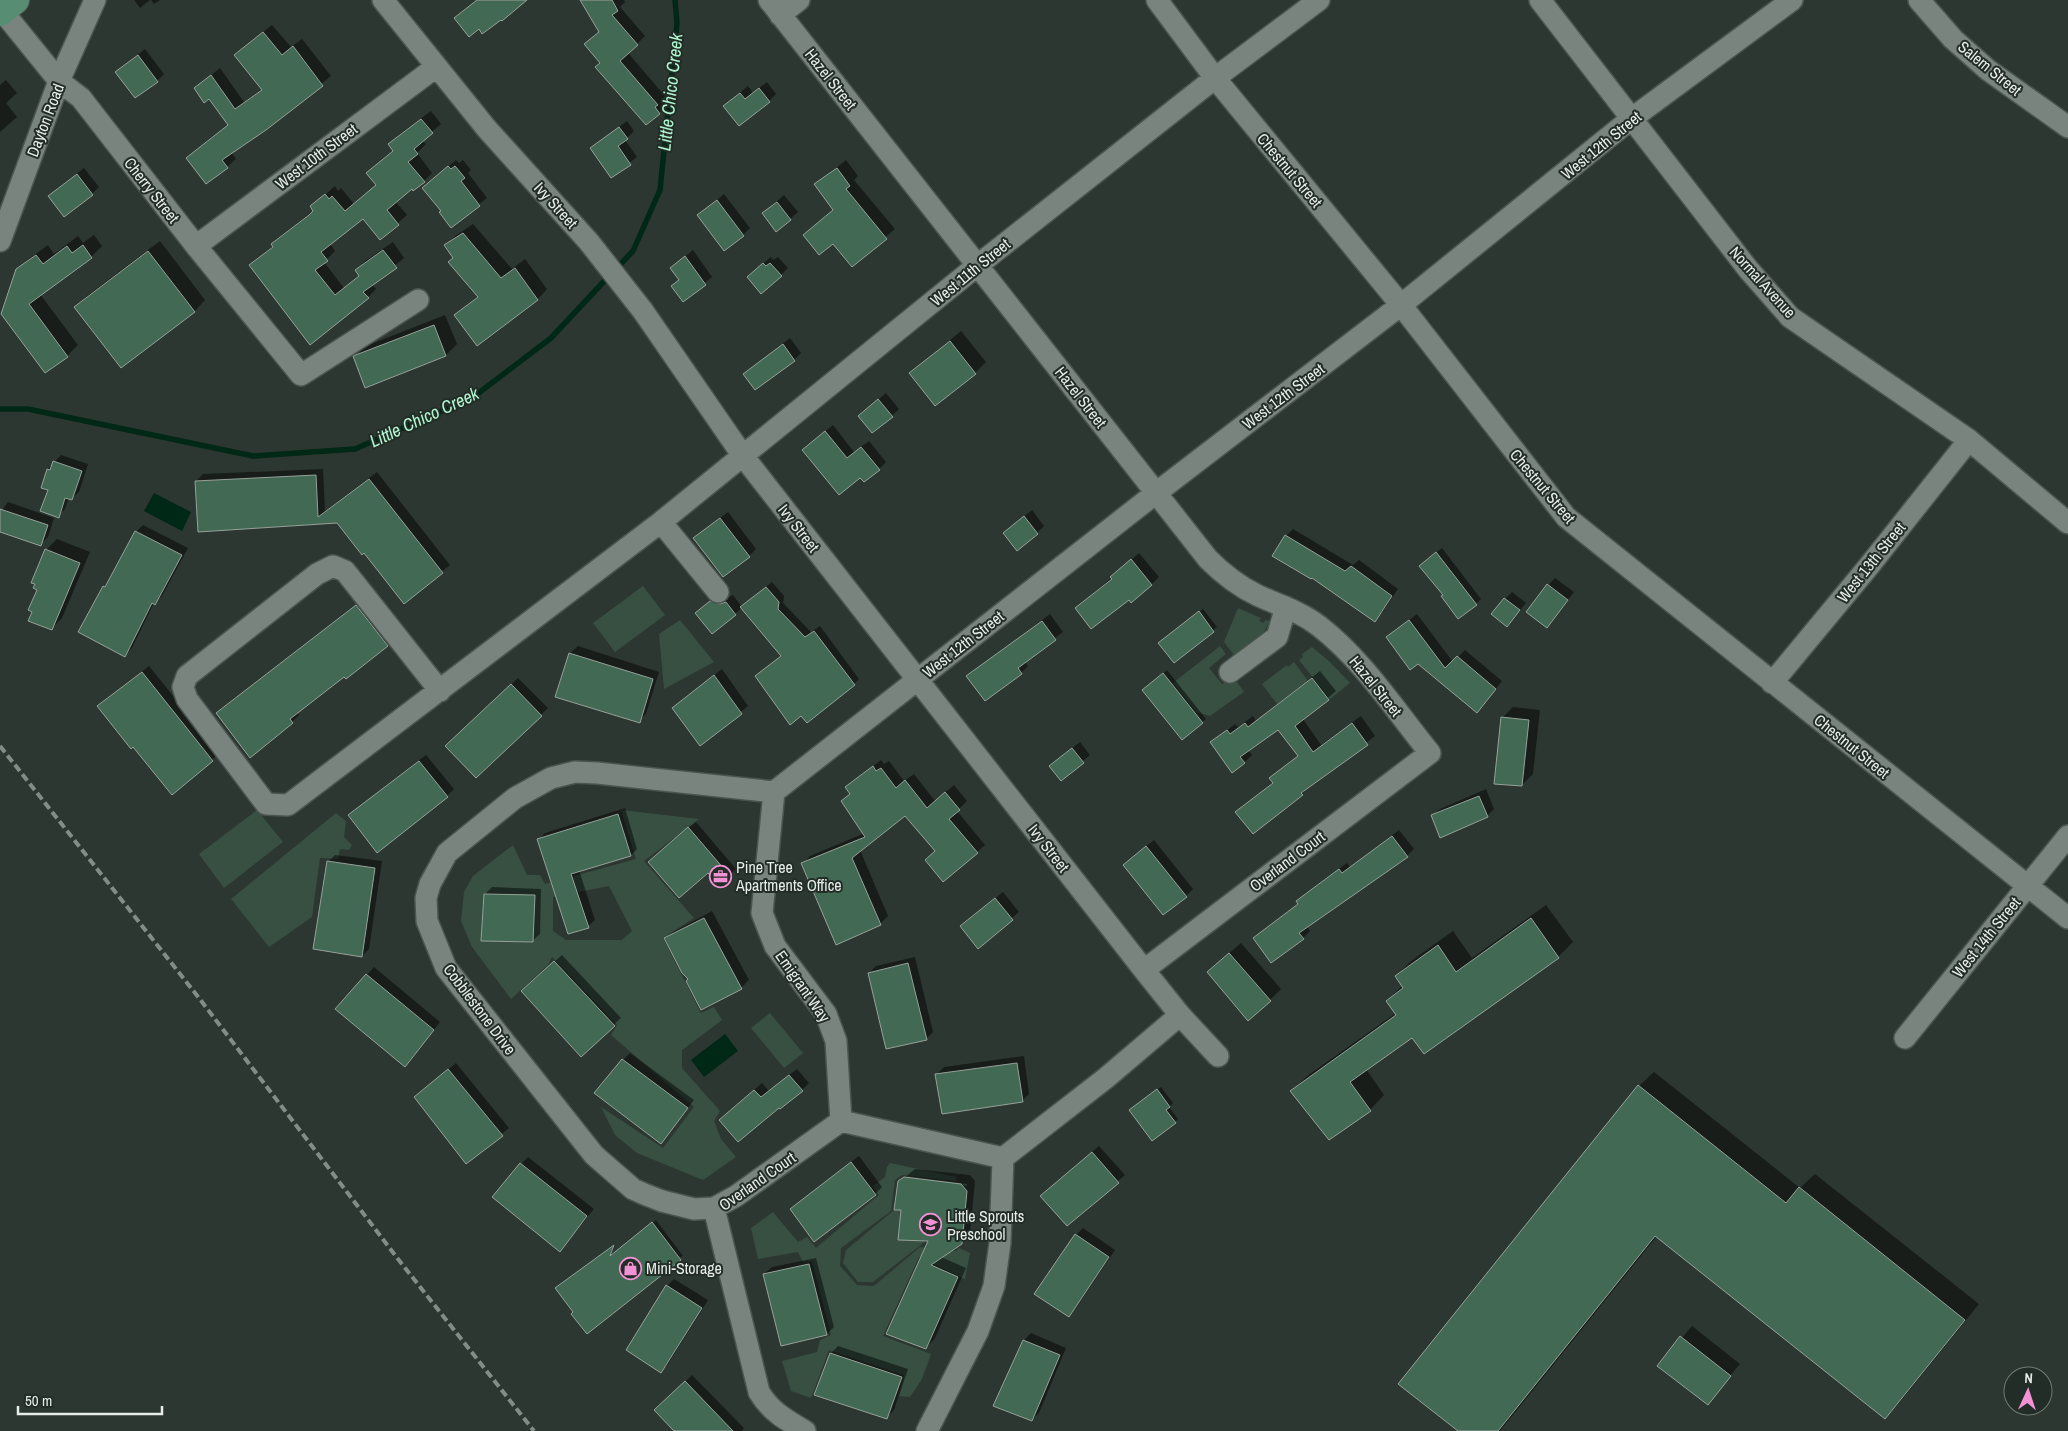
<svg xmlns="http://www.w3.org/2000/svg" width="2068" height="1431" font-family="'Archivo Narrow',sans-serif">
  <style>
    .green { fill: #375042; fill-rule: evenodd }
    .water { fill: #002816 }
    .shadow { fill: #0007; fill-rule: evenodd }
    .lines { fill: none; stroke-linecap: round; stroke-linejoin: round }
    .stream { stroke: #002816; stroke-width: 5.5 }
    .building { fill: #426954; stroke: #96a19a }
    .minor-casing { stroke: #4b544f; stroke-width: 24 }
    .primary-casing { stroke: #4b544f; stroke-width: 30 }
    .minor { stroke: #79847e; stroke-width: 21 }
    .primary { stroke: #578e73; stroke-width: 28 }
    .rail { stroke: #838c87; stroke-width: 4; stroke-dasharray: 8 4; stroke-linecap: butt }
    .labels { text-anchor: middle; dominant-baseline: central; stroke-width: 4; stroke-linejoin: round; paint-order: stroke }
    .street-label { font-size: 16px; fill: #e6ece8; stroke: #232d27 }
    .poi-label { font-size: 16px; fill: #e6ece8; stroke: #232d27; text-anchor: start }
    .water-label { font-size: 18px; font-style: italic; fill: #b0f5cf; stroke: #232d27 }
  </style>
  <rect width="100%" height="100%" fill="#2d3731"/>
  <!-- green -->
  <path class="green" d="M643 586 665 615 615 652 593 623Z
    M1238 608 1261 618 1259 621 1264 623 1265 620 1270 621 1263 634 1234 655 1224 642Z
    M680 620 714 662 664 689 659 634Z
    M1220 646 1226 654 1209 668 1222 684 1227 681 1237 682 1244 692 1210 716 1196 712 1173 683Z
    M1312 647 1330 662 1350 683 1330 699 1299 660 1303 657 1302 654Z
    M1294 662 1308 681 1277 704 1262 684 1287 665 1288 667Z
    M257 810 283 842 224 888 199 854Z
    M621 810 699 819 644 861 694 918 663 938 701 1013 714 1007 722 1020 682 1050V1068L720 1111 714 1121 721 1139 736 1157 703 1180 637 1153 615 1135 601 1107 663 1148 694 1107 611 1035 617 1025 552 957 548 965 511 999 472 947 461 921 464 892 473 876 513 845 527 875H540L545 884 636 859ZM609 886 632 931 622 940H566L553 931V897ZM484 894 535 895 533 942 481 941Z
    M336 813 346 821 344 837 352 845 349 850 340 849 338 859 320 858 312 917 269 947 231 899Z
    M770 1013 803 1053 784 1068 751 1028Z
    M890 1163 956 1177V1181L902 1175 895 1180 891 1211 841 1248 840 1266 857 1285 874 1286 920 1247 956 1251 959 1248 970 1253 965 1279 919 1257 883 1336 931 1354 922 1379 910 1397 899 1396 904 1375 829 1350 811 1398 791 1391 782 1361 817 1352 820 1340 831 1335 812 1261 803 1262 798 1252 758 1259 751 1228 773 1212 798 1242 807 1237 816 1248 879 1195 873 1186 885 1177 887 1167Z
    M894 1210H901L898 1239 926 1241 873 1282H858L843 1263 846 1250Z"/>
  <!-- water -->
  <path class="water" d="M154 493 191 512 182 531 144 511Z
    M725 1034 738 1051 704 1077 691 1060Z"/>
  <!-- shadow -->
  <path class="shadow" d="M134 0H150L140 8Z
    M151 0H160L154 4Z
    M581 0H624L625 2 620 7 645 36 628 53 665 96 663 99 668 105 646 123 600 32Z
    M272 25 291 47 302 39 331 76 266 129 231 152 236 159 227 167 187 158 229 124 209 98 195 88 220 68 244 102 263 89 244 47Z
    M145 49 164 74 157 81 117 72Z
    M6 80 17 93 6 103 17 117 0 132V85Z
    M767 82 776 94 769 101 724 106 748 86 753 93Z
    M431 111 441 124 422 140 426 144 417 153 432 173 424 181 412 187 395 201 407 215 380 239 363 217 330 244 335 251 324 262 344 288 360 275 356 270 365 261 393 242 404 258 372 284 376 289 368 297 311 343 251 265 274 245 273 244 282 235 314 210 311 207 335 186 338 191 341 188 354 204 377 185 368 173 394 150 390 144 399 135Z
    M627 121 634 131 625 140 637 157 612 176 591 148Z
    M456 160 459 163 463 160 471 170 468 173 487 198 451 226 443 211 431 181Z
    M846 160 858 176 854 180 895 229 852 265 833 243 804 235 834 209 816 184Z
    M84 168 99 187 92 194 57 189Z
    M724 194 750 228 743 235 699 215Z
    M784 195 798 212 777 230 764 213Z
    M473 224 512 269 525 259 547 289 538 299 477 344 455 315 479 295 446 246 455 236Z
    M94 235 102 246 91 257 40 294 78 345 67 356 45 372 17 270 29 259 48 245 54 254 78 236 83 243Z
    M160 241 205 300 195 311 122 366 76 307 87 296Z
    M693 250 712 277 683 300 680 279 671 268Z
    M771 257 773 260 778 257 788 268 781 275 755 270Z
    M445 315 457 344 446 355 366 386 355 357 366 346Z
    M961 331 986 362 975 373H911Z
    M790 338 801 353 794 360 744 374Z
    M886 393 899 409 892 416 867 409Z
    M833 425 854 452 869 441 886 462 879 469 803 450Z
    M61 455 88 464 79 492 71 499 69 498 65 509 58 516 49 489 42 487 48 469Z
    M323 469 325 511 377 472 450 565 404 602 365 551 338 522 199 531 196 481 203 474Z
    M8 502 54 518 48 537 41 544 0 530V513Z
    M1032 510 1044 526 1037 533 1012 526Z
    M728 512 756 549 749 556 694 538Z
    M143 525 188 548 162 596 154 603 132 648 125 655 104 587 111 579 136 532Z
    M1293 529 1353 565 1359 560 1398 589 1382 613 1375 620 1286 536Z
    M57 539 90 552 62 618 51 629 39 589 46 550Z
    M1442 548 1481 599 1476 604 1444 595 1426 560Z
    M1139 553 1159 577 1152 584 1131 601 1129 598 1077 608Z
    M1555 578 1574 592 1547 626 1548 585Z
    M772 582 784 596 783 603 811 632 820 626 859 679 854 684 756 676 782 655 742 608 735 614 697 613 718 594 727 598 733 595 742 607Z
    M1512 592 1526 603 1507 625 1505 599Z
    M364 599 395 638 346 678 344 675 297 712 299 715 292 722 225 706Z
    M1203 609 1217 627 1174 661 1163 640Z
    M1050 614 1063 632 1025 661 1028 666 1021 673 985 700 968 676Z
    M1417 614 1453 662 1465 650 1502 681 1477 712 1387 637Z
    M578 646 659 672 646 714 639 721 557 696 570 653Z
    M149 666 219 753 212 760 99 706Z
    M722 669 748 706 700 744 673 708Z
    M1167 670 1206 719 1182 738 1147 687Z
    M1320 671 1336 691 1303 719 1321 745 1361 716 1375 736 1309 786 1302 794 1237 812 1273 782 1279 771 1299 755 1279 728 1248 750 1252 755 1244 763 1212 743 1235 724 1238 727 1253 716 1256 721Z
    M518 678 548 708 476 776 454 739Z
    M1513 707 1540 710 1533 774 1522 785 1502 718Z
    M1080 742 1090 755 1061 779 1058 759Z
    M426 755 454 789 447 796 349 815Z
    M881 760 884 764 889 761 904 781 914 774 935 801 954 785 967 801 957 811 985 845 977 852 936 850 906 814 860 850 888 916 880 924 803 864 810 856 865 833 842 802 851 793 846 787Z
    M1486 789 1494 809 1487 816H1432L1440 809Z
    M625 808 637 849 631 855 579 870 595 920 588 926 538 840 545 833Z
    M696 822 736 869 719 884 708 871 656 855Z
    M1399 830 1414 849 1407 856 1307 926 1310 931 1303 938 1272 961 1254 938 1299 903 1298 901 1305 894 1347 863 1350 867Z
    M1154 840 1193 889 1186 896 1132 858Z
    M335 855 382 861 369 949 362 956 328 862Z
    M492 887 541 889 540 934 532 941 485 894Z
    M1003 892 1019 912 978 947 969 920Z
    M1546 905 1573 942 1558 957 1424 1052 1413 1036 1366 1069 1384 1095 1370 1110 1292 1091 1307 1076 1396 1013 1387 1001 1403 985 1396 976 1411 961 1453 931 1472 958Z
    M712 911 749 980 741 988 702 1008 690 979 666 939 673 932Z
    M1241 943 1281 989 1270 1000 1219 962Z
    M562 955 621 1018 581 1055 530 984Z
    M915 957 933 1032 926 1039 869 973 876 966Z
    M374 967 440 1022 412 1058 337 1009Z
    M630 1053 694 1100 661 1142 623 1060Z
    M1024 1056 1029 1094 1022 1101 936 1075 944 1067Z
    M456 1063 509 1128 467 1162 415 1097Z
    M797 1069 809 1083 802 1090 720 1120 762 1083 769 1091Z
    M1654 1072 1800 1188 1815 1174 1979 1304 1899 1403 1885 1418 1657 1236 1500 1431H1460L1639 1086Z
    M1161 1087 1173 1103 1169 1107 1178 1119 1175 1122 1134 1107Z
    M1099 1146 1125 1175 1067 1224 1041 1196Z
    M859 1156 882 1187 875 1194 791 1209Z
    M528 1157 594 1209 560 1250 521 1164Z
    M915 1169 970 1175 975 1181 970 1233 961 1243 941 1257 966 1268 935 1338 926 1348 930 1240 902 1209 899 1182ZM906 1176 967 1184V1186L906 1179Z
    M656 1220 683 1256 574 1312 560 1285 615 1245 611 1256Z
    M1083 1228 1115 1250 1076 1308 1069 1315 1076 1235Z
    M816 1258 834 1327 827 1334 782 1344 764 1274 772 1267Z
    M674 1279 708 1300 668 1364 661 1371 628 1350 667 1286Z
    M1692 1326 1740 1364 1707 1403 1659 1365Z
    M1031 1333 1066 1348 1039 1413 1032 1420 995 1405 1024 1340Z
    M838 1346 908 1369 894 1410 887 1417 831 1353Z
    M692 1375 744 1428 742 1431H676L656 1410Z"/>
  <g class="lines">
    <!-- stream -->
    <path class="stream" d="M616 269 633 251 660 190 677 23 675 0
      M0 409H28L253 456 355 449 472 398 551 338 609 276"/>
  </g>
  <!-- building -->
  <path class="building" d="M477 0H527L502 21 501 20 482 34 479 29 469 37 454 18Z
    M580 0H612L618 11 612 15 638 45 620 61 658 105 655 107 660 114 646 125 595 67 600 63 584 44 599 32Z
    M263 32 282 55 293 46 323 86 266 130 222 160 228 168 206 184 186 158 228 125 209 99 204 103 194 88 211 75 235 109 262 90 234 55Z
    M138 55 158 82 135 98 115 72Z
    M759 88 770 102 739 126 723 106 740 93 745 99Z
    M421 119 433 133 414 149 418 154 408 162 425 182 413 191 412 189 387 210 399 225 380 240 363 219 321 252 328 261 315 270 335 295 359 276 355 270 383 250 397 268 363 292 369 298 310 345 249 265 273 247 271 244 309 215 313 211 310 206 325 194 329 199 332 196 345 211 376 185 366 173 393 151 388 144Z
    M619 127 628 139 618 146 631 165 611 178 590 148Z
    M448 166 451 169 455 166 465 178 461 181 480 206 451 228 439 212 441 211 422 188Z
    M837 168 850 186 846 189 887 239 852 267 833 244 819 255 803 235 833 210 814 184Z
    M77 174 93 195 64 217 48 196Z
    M717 200 744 236 724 251 697 215Z
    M777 202 791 220 776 232 762 213Z
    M463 233 501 278 515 268 538 300 477 346 454 315 478 297 448 262 453 258 444 245Z
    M83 245 92 258 29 304 68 357 45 373 1 314 16 269 36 255 43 264 67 246 72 253Z
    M148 251 195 312 121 368 74 307Z
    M685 256 706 285 683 302 671 286 679 280 670 268Z
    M763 263 766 266 770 263 782 276 761 294 747 277Z
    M434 325 446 356 365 388 353 356Z
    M950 341 976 374 935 406 909 373Z
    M783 344 795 361 755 390 743 374Z
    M878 399 893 417 872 433 858 416Z
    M825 431 847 458 861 447 880 470 864 482 860 478 839 495 802 450Z
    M53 461 82 471 72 500 65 498 59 518 40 511 48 490 41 488 47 469 50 470Z
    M316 475 318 517 369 479 443 573 404 604 364 553 362 555 337 523 198 532 195 481Z
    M0 509 48 525 41 546 0 532Z
    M1024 516 1038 534 1017 551 1003 533Z
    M720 518 750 557 723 577 693 538Z
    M135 531 182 555 155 605 152 603 125 657 78 632 103 586 105 587Z
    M1285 535 1345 571 1351 566 1392 596 1375 622 1312 578 1311 579 1272 556Z
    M45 549 80 563 52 630 28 621 32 612 28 610 37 590 33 588 35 584 31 583Z
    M1436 552 1477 605 1458 619 1441 596 1443 595 1419 566Z
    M1131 559 1152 585 1131 603 1129 600 1091 629 1075 608 1112 579 1110 577Z
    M1547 584 1568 600 1547 628 1526 612Z
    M766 587 779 602 778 609 805 637 814 631 855 685 807 723 801 716 790 725 755 676 781 656 740 607Z
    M1504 598 1520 610 1507 627 1491 614Z
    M710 601 720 604 726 602 736 615 712 634 695 613Z
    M356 605 388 646 346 679 344 677 290 719 293 723 250 758 216 713Z
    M1199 611 1214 632 1174 663 1158 643Z
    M1409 620 1445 668 1457 656 1496 689 1477 713 1418 664 1410 670 1386 637Z
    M1042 621 1056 640 1018 668 1022 674 985 701 966 676Z
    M569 653 653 679 640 723 555 697Z
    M142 672 213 761 172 795 133 747 131 749 97 706Z
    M1163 673 1203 723 1182 740 1142 690Z
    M714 675 742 714 700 746 672 708Z
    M1312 678 1329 700 1295 726 1313 752 1352 723 1368 745 1301 793 1303 795 1253 834 1235 812 1273 783 1269 778 1298 756 1278 730 1240 757 1245 763 1232 773 1210 742 1227 730 1230 734 1245 723 1248 727Z
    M511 684 542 716 476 778 445 746Z
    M1501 717 1529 720 1522 786 1494 784Z
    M1072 748 1084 763 1061 781 1049 766Z
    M419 761 448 797 377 853 348 815Z
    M873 766 876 771 881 768 896 788 905 780 927 808 945 792 960 810 949 819 978 853 943 882 925 860 935 851 905 816 852 858 881 925 836 945 801 863 865 837 841 801 850 794 845 787Z
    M1479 796 1488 817 1440 838 1431 815Z
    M618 814 631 856 571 874 589 928 568 934 537 839Z
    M688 827 730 876 719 886 708 873 679 898 648 862Z
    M1392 836 1408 857 1299 933 1304 939 1271 963 1253 938 1298 904 1296 901 1339 869 1342 873Z
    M1146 846 1187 897 1163 915 1123 865Z
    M327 861 375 868 362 957 313 949Z
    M484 894 535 895 533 942 481 941Z
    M995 898 1013 920 978 949 960 926Z
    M704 918 742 989 701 1010 686 981 688 979 682 973 664 938Z
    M1531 918 1559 958 1424 1054 1412 1038 1350 1082 1371 1111 1329 1140 1290 1091 1396 1015 1386 1001 1403 988 1395 976 1438 945 1456 972Z
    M1229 953 1271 1001 1248 1021 1207 972Z
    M554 961 615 1026 581 1057 521 991Z
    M908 963 927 1040 886 1049 868 973Z
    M366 974 434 1030 405 1067 335 1009Z
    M622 1059 688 1108 661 1144 594 1093Z
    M1017 1063 1023 1102 942 1114 935 1074Z
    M448 1069 503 1136 466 1164 414 1097Z
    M789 1075 803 1091 780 1109 779 1108 738 1142 719 1120 754 1090 761 1097Z
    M1638 1085 1786 1203 1799 1187 1965 1320 1885 1419 1655 1236 1498 1431H1458L1398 1384Z
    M1157 1089 1170 1107 1166 1110 1176 1123 1152 1141 1129 1110Z
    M1092 1152 1119 1183 1067 1226 1040 1196Z
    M851 1162 876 1195 814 1242 790 1209Z
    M520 1163 587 1216 560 1252 492 1197Z
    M904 1177 961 1184 967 1191 962 1244 931 1265 958 1277 926 1349 886 1334 928 1241 898 1240 901 1210H894L898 1181Z
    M652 1222 681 1260 587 1334 571 1314 573 1312 555 1288 614 1245 610 1256Z
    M1075 1234 1109 1257 1069 1317 1034 1294Z
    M809 1264 827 1335 781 1346 763 1274Z
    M666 1285 702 1308 661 1373 626 1350Z
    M1680 1336 1731 1376 1708 1405 1657 1366Z
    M1023 1340 1060 1355 1032 1421 993 1406Z
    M830 1353 902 1377 887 1419 814 1395Z
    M685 1381 733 1431H674L654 1410Z"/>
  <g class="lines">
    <defs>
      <path id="minor" d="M383 0 487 129 589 242 643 311 743 456 1144 970 1180 1015 1218 1056
        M769 0 1208 559C1223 574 1238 586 1257 595 1278 605 1300 611 1319 626 1363 660 1395 710 1430 753L1144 970
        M1157 0 1215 78 1401 305 1566 517 2068 918
        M1540 0 1748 269 1790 317 1969 440 2068 523
        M1919 0 1953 39 1988 70 2068 127
        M0 8 59 81 81 98 196 246 301 375 418 300
        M780 15 799 0
        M0 241 59 81 95 0
        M196 246 436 67
        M661 522 718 592
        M1230 672 1277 637 1286 607
        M1772 683 1869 566 1969 440
        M440 691 345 571 333 566 317 574 187 676 183 687 187 699 266 804 288 805 661 522 978 265 1215 78 1319 0
        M774 792 1156 493 1401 305 1631 119 1792 0
        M774 792 762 913 775 946 826 1014 836 1041 841 1121
        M1905 1038 2068 836
        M714 1208 694 1209 662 1201 644 1194 633 1189 594 1155 446 968 427 921 426 898 430 884 447 853 515 798 551 778 575 772 597 773 774 792
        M805 1431C786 1420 770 1411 759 1392L714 1208 736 1196 841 1121 1003 1158 1106 1078 1180 1015
        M927 1431 978 1331 994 1286 1000 1243 1003 1158"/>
      <path id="primary" d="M0 12 15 0"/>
    </defs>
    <!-- minor casing -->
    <use href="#minor" class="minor-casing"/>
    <!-- primary casing -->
    <use href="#primary" class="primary-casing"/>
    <!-- minor -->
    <use href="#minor" class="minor"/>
    <!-- primary -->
    <use href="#primary" class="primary"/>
    <!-- rail -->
    <path class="rail" d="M0 746 199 998 398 1259 534 1431"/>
  </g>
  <!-- icons -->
  <defs>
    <symbol id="office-ring" viewBox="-11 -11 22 22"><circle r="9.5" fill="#232d27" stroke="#f391d5" stroke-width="1.5"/><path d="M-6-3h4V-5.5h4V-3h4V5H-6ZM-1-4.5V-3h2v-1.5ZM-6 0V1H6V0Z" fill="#f391d5"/></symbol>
    <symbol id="school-ring" viewBox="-11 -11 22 22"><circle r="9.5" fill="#232d27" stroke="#f391d5" stroke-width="1.5"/><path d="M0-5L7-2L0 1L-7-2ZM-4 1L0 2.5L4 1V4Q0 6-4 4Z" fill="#f391d5"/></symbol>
    <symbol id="shop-ring" viewBox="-11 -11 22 22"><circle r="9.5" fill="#232d27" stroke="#f391d5" stroke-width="1.5"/><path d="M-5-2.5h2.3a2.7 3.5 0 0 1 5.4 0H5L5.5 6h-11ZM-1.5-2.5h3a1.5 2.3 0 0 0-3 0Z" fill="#f391d5"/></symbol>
  </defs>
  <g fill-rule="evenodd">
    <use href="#office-ring" x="708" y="864" width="25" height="25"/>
    <use href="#school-ring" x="918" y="1212" width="25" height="25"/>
    <use href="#shop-ring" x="618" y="1256" width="25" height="25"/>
  </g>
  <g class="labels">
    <!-- street labels -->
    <g class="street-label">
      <text transform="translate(1990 68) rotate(39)">Salem Street</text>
      <text transform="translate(831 79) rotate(52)">Hazel Street</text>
      <text transform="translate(45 120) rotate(-69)">Dayton Road</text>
      <text transform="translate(1601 145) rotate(-39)">West 12th Street</text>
      <text transform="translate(316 156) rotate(-37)">West 10th Street</text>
      <text transform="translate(1290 170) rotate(50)">Chestnut Street</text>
      <text transform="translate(152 190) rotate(52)">Cherry Street</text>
      <text transform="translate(556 205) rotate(48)">Ivy Street</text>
      <text transform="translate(970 272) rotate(-39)">West 11th Street</text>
      <text transform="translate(1763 282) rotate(48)">Normal Avenue</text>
      <text transform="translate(1283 396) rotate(-37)">West 12th Street</text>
      <text transform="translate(1081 397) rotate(52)">Hazel Street</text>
      <text transform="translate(1543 486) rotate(50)">Chestnut Street</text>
      <text transform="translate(799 528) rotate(52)">Ivy Street</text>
      <text transform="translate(1871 562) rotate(-51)">West 13th Street</text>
      <text transform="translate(963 644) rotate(-38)">West 12th Street</text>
      <text transform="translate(1376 686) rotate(51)">Hazel Street</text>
      <text transform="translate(1852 746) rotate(39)">Chestnut Street</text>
      <text transform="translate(1049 848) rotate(52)">Ivy Street</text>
      <text transform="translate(1287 861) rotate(-37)">Overland Court</text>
      <text transform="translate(1986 937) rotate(-51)">West 14th Street</text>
      <text transform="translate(803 986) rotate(55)">Emigrant Way</text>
      <text transform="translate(480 1009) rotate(53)">Cobblestone Drive</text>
      <text transform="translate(757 1181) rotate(-35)">Overland Court</text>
    </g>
    <!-- poi labels -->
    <g class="poi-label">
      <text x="736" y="867">Pine Tree<tspan x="736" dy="18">Apartments Office</tspan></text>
      <text x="947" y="1216">Little Sprouts<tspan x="947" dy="18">Preschool</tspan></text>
      <text x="646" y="1268">Mini-Storage</text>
    </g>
    <!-- water labels -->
    <g class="water-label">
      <text transform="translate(670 92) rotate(-84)">Little Chico Creek</text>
      <text transform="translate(424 417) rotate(-25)">Little Chico Creek</text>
    </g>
  </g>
  <!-- north arrow -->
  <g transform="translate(2028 1391) rotate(3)"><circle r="24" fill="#232d27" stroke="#717974"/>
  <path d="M0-4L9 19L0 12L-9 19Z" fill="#f391d5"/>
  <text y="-8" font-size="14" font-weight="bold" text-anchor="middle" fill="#e6ece8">N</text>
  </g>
  <!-- scale -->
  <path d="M18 1406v8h144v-8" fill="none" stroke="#e6ece8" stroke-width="2.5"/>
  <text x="25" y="1406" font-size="15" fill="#e6ece8" stroke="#232d27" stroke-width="4" paint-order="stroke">50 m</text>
</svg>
